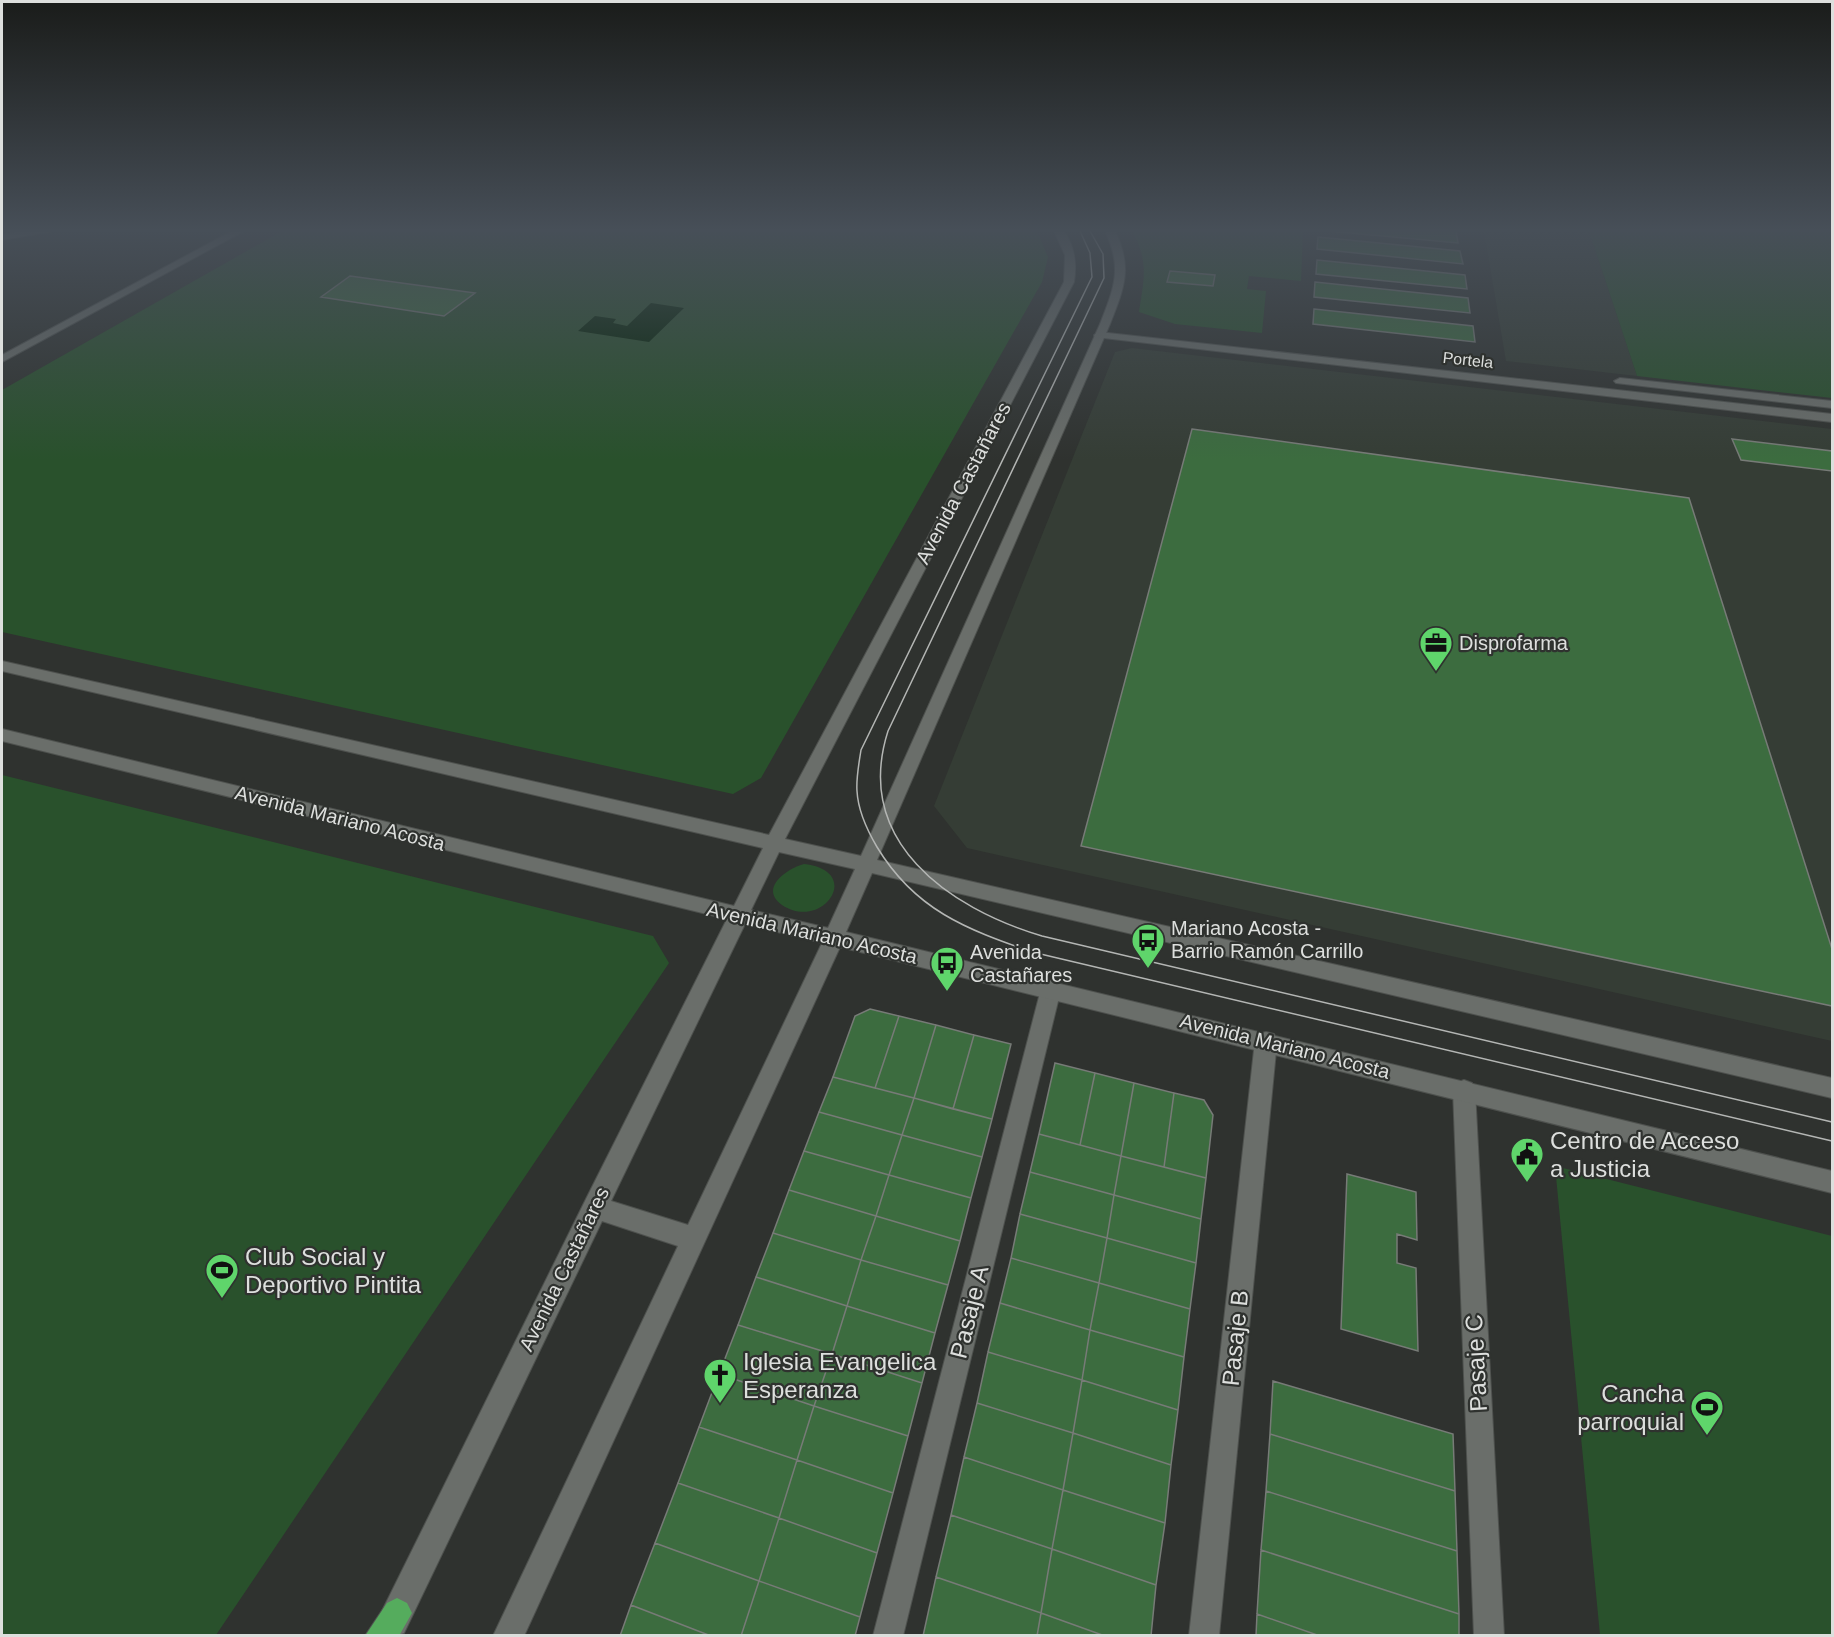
<svg xmlns="http://www.w3.org/2000/svg" width="1834" height="1637" font-family="Arial,sans-serif">
  <style>
    .built { fill: #353d35 }
    .green { fill: #29512c }
    .water { fill: #002203 }
    .building { fill: #3c6c3f; stroke: #777b77; stroke-width: 1.5 }
    .lines { fill: none; stroke-linecap: round; stroke-linejoin: round }
    .street-casing { stroke: #4e514e; stroke-width: 2 }
    .secondary-casing { stroke: #4e514e; stroke-width: 2 }
    .highway-casing { stroke: #4e514e; stroke-width: 2 }
    .street { fill: #6a6e6a; fill-rule: evenodd }
    .secondary { fill: #6a6e6a; fill-rule: evenodd }
    .highway { fill: #55ac5d; fill-rule: evenodd }
    .tram { stroke: #b4b6b4; stroke-width: 1.5 }
    .labels { text-anchor: middle; dominant-baseline: central; stroke-width: 4.5; stroke-linejoin: round; paint-order: stroke }
    .far-street-label { font-size: 16px; fill: #dddfdd; stroke: #2f322f }
    .street-label { font-size: 20px; fill: #dddfdd; stroke: #2f322f }
    .poi-label { font-size: 20px; fill: #dddfdd; stroke: #2f322f; text-anchor: start }
    .near-poi-label { font-size: 24px; fill: #dddfdd; stroke: #2f322f; text-anchor: start }
    .near-street-label { font-size: 24px; fill: #dddfdd; stroke: #2f322f }
  </style>
  <rect width="100%" height="100%" fill="#2f322f"/>
  <!-- built -->
  <path class="built" d="M1484 231H1589L1637 376 1506 361Z
    M1132 348 1832 429V1041L967 848 934 806 1115 352Z"/>
  <!-- green -->
  <path class="green" d="M282 231H1037L1048 257 1042 282 761 778 733 794 2 632V390Z
    M1132 231H1303L1301 281 1249 276 1247 289 1266 291 1262 333 1175 324 1139 312C1144 279 1149 261 1132 231Z
    M1589 231H1832V398L1637 376Z
    M2 775 653 936 669 963 216 1635H2Z
    M804 864C865 871 822 932 782 905 758 888 788 868 804 864Z
    M1555 1166 1832 1236V1635H1600Z"/>
  <!-- water -->
  <path class="water" d="M651 303 684 308 649 342 578 331 595 316 616 319 613 323 627 326Z"/>
  <!-- building -->
  <path class="building" d="M1328 231H1456L1458 243Z
    M1318 237 1460 251 1463 264 1317 249Z
    M1317 260 1465 275 1467 289 1316 274Z
    M1170 271 1215 275 1213 286 1167 282Z
    M350 276 475 293 444 316 321 297Z
    M1315 282 1468 298 1470 313 1314 297Z
    M1314 309 1473 326 1475 342 1313 324Z
    M1192 429 1689 498 1832 949V1006L1081 846Z
    M1732 439 1832 451V471L1741 460Z
    M870 1009 899 1016 875 1088 833 1077 855 1016Z
    M899 1016 936 1025 914 1098 875 1088Z
    M936 1025 974 1035 953 1109 914 1098Z
    M974 1035 1011 1044 992 1119 953 1109Z
    M1055 1063 1095 1073 1080 1145 1039 1134Z
    M1095 1073 1134 1083 1121 1156 1080 1145Z
    M833 1077 914 1098 902 1135 819 1112Z
    M1134 1083 1174 1093 1164 1167 1121 1156Z
    M1174 1093 1204 1100 1213 1115 1206 1178 1164 1167Z
    M914 1098 992 1119 982 1157 902 1135Z
    M819 1112 902 1135 889 1175 804 1151Z
    M1039 1134 1121 1156 1114 1195 1030 1172Z
    M902 1135 982 1157 971 1198 889 1175Z
    M804 1151 889 1175 876 1216 789 1190Z
    M1121 1156 1206 1178 1201 1219 1114 1195Z
    M1030 1172 1114 1195 1107 1238 1020 1214Z
    M1347 1174 1416 1192 1417 1240 1397 1234V1263L1416 1268 1418 1351 1341 1329Z
    M889 1175 971 1198 960 1241 876 1216Z
    M789 1190 876 1216 861 1260 773 1233Z
    M1114 1195 1201 1219 1196 1263 1107 1238Z
    M1020 1214 1107 1238 1099 1283 1011 1258Z
    M876 1216 960 1241 948 1285 861 1260Z
    M773 1233 861 1260 847 1306 756 1277Z
    M1107 1238 1196 1263 1190 1309 1099 1283Z
    M1011 1258 1099 1283 1090 1330 1000 1303Z
    M861 1260 948 1285 935 1333 847 1306Z
    M756 1277 847 1306 832 1354 738 1325Z
    M1099 1283 1190 1309 1184 1357 1090 1330Z
    M1000 1303 1090 1330 1082 1380 988 1352Z
    M847 1306 935 1333 922 1383 832 1354Z
    M738 1325 832 1354 814 1406 719 1374Z
    M1090 1330 1184 1357 1178 1410 1082 1380Z
    M988 1352 1082 1380 1073 1433 977 1403Z
    M832 1354 922 1383 908 1436 814 1406Z
    M719 1374 814 1406 797 1460 699 1427Z
    M1082 1380 1178 1410 1171 1465 1073 1433Z
    M1273 1381 1453 1434 1455 1491 1270 1434Z
    M977 1403 1073 1433 1063 1490 964 1457Z
    M814 1406 908 1436 893 1493 797 1460Z
    M699 1427 797 1460 779 1518 678 1483Z
    M1073 1433 1171 1465 1165 1523 1063 1490Z
    M1270 1434 1455 1491 1457 1551 1266 1491Z
    M964 1457 1063 1490 1052 1549 951 1515Z
    M797 1460 893 1493 877 1553 779 1518Z
    M678 1483 779 1518 759 1581 655 1543Z
    M1063 1490 1165 1523 1156 1585 1052 1549Z
    M1266 1491 1457 1551 1459 1614 1261 1550Z
    M951 1515 1052 1549 1041 1613 936 1577Z
    M779 1518 877 1553 860 1617 759 1581Z
    M655 1543 759 1581 741 1636H711L631 1605Z
    M1052 1549 1156 1585 1151 1636H1105L1041 1613Z
    M1261 1550 1459 1614V1636H1320L1257 1614Z
    M936 1577 1041 1613 1037 1636H923Z
    M759 1581 860 1617 855 1636H741Z
    M631 1605 711 1636H620Z
    M1041 1613 1105 1636H1037Z
    M1257 1614 1320 1636H1256Z"/>
  <g class="lines">
    <defs>
      <path id="street" d="M232 231H244L2 362V355Z
        M1099 332 1832 414V422L1095 337 1094 335Z
        M1620 378 1832 401V408L1616 383 1614 381Z
        M1051 980 1058 983 1061 989 903 1636H873L1041 989 1044 983Z
        M1266 1032 1274 1034 1277 1041 1219 1636H1189L1255 1041 1258 1034Z
        M1464 1080 1472 1083 1475 1090 1504 1636H1474L1453 1090 1456 1083Z"/>
      <path id="secondary" d="M28 231H54L2 240V234Z
        M1054 231H1064C1075 247 1077 263 1074 282L785 839 861 856 1100 324C1114 288 1123 268 1105 231H1115C1133 268 1124 288 1110 324L877 860 1832 1078V1098L872 873 846 932 1832 1171V1193L840 947 524 1636H493L678 1246 602 1221 404 1633 396 1636 382 1633 378 1622 382 1611 586 1199 727 919 2 741V729L734 906 763 848 2 671V661L769 835 1064 282 1065 255ZM779 852 855 869 828 928 751 910ZM745 924 822 943 688 1225 611 1201Z"/>
      <path id="highway" d="M397 1598 407 1603 412 1613 399 1636H365L387 1603Z"/>
    </defs>
    <!-- street casing -->
    <use href="#street" class="street-casing"/>
    <!-- secondary casing -->
    <use href="#secondary" class="secondary-casing"/>
    <!-- highway casing -->
    <use href="#highway" class="highway-casing"/>
    <!-- street -->
    <use href="#street" class="street"/>
    <!-- secondary -->
    <use href="#secondary" class="secondary"/>
    <!-- highway -->
    <use href="#highway" class="highway"/>
    <!-- tram -->
    <path class="tram" d="M1080 231 1090 253 1092 277 861 750C859 763 856 778 857 791 858 811 867 830 877 847 915 910 966 929 1032 952L1832 1141
      M1090 231 1103 254 1104 278 888 731C853 841 948 908 1042 936L1832 1122"/>
  </g>
  <!-- sky -->
  <linearGradient id="sky" x2="0" y2="1"><stop stop-color="#1a1c1a"/><stop offset="0.5" stop-color="#474f58"/><stop offset="1" stop-color="#474f58" stop-opacity="0"/></linearGradient>
  <rect width="1834" height="460" fill="url(#sky)"/>
  <!-- icons -->
  <defs>
    <symbol id="office-pin" viewBox="-11 -11 22 30"><path d="M0 17L-7.5 6A9.5 9.5 0 1 1 7.5 6Z" fill="#5fd56b" stroke="#2f322f"/><path d="M-6-3h4V-5.5h4V-3h4V5H-6ZM-1-4.5V-3h2v-1.5ZM-6 0V1H6V0Z" fill="#111"/></symbol>
    <symbol id="bus-pin" viewBox="-11 -11 22 30"><path d="M0 17L-7.5 6A9.5 9.5 0 1 1 7.5 6Z" fill="#5fd56b" stroke="#2f322f"/><path d="M-5-6H5V4H4V6H2V4H-2V6H-4V4H-5ZM-3.5-4V0h7V-4ZM-3.5 1.2v1.5H-2V1.2ZM2 1.2v1.5H3.5V1.2Z" fill="#111"/></symbol>
    <symbol id="civic-pin" viewBox="-11 -11 22 30"><path d="M0 17L-7.5 6A9.5 9.5 0 1 1 7.5 6Z" fill="#5fd56b" stroke="#2f322f"/><path d="M-.6-6.5H3V-4.5H.6V-3L4-1V1h2V6H-6V1h2V-1L-.6-3ZM-1.2 2.5V6h2.4V2.5Z" fill="#111"/></symbol>
    <symbol id="stadium-pin" viewBox="-11 -11 22 30"><path d="M0 17L-7.5 6A9.5 9.5 0 1 1 7.5 6Z" fill="#5fd56b" stroke="#2f322f"/><path d="M0-5a6.5 5 0 1 0 0 10a6.5 5 0 1 0 0-10ZM-3.5-1.8h7v3.6h-7Z" fill="#111"/></symbol>
    <symbol id="church-pin" viewBox="-11 -11 22 30"><path d="M0 17L-7.5 6A9.5 9.5 0 1 1 7.5 6Z" fill="#5fd56b" stroke="#2f322f"/><path d="M-1.2-6h2.4v3.5h3.3v2.4h-3.3V6h-2.4V-.1h-3.3v-2.4h3.3Z" fill="#111"/></symbol>
  </defs>
  <g fill-rule="evenodd">
    <use href="#office-pin" x="1417" y="624" width="38" height="52"/>
    <use href="#bus-pin" x="1129" y="921" width="38" height="52"/>
    <use href="#bus-pin" x="928" y="944" width="38" height="52"/>
    <use href="#civic-pin" x="1508" y="1135" width="38" height="52"/>
    <use href="#stadium-pin" x="203" y="1251" width="38" height="52"/>
    <use href="#church-pin" x="701" y="1356" width="38" height="52"/>
    <use href="#stadium-pin" x="1688" y="1388" width="38" height="52"/>
  </g>
  <g class="labels">
    <!-- far-street labels -->
    <g class="far-street-label">
      <text transform="translate(1468 360) rotate(6)">Portela</text>
    </g>
    <!-- street labels -->
    <g class="street-label">
      <text transform="translate(963 483) rotate(-62)">Avenida Castañares</text>
      <text transform="translate(340 818) rotate(14)">Avenida Mariano Acosta</text>
      <text transform="translate(812 933) rotate(13)">Avenida Mariano Acosta</text>
      <text transform="translate(1285 1046) rotate(14)">Avenida Mariano Acosta</text>
      <text transform="translate(564 1269) rotate(-64)">Avenida Castañares</text>
    </g>
    <!-- poi labels -->
    <g class="poi-label">
      <text x="1459" y="643">Disprofarma</text>
      <text x="1171" y="928">Mariano Acosta -<tspan x="1171" dy="23">Barrio Ramón Carrillo</tspan></text>
      <text x="970" y="952">Avenida<tspan x="970" dy="23">Castañares</tspan></text>
    </g>
    <!-- near-poi labels -->
    <g class="near-poi-label">
      <text x="1550" y="1140">Centro de Acceso<tspan x="1550" dy="28">a Justicia</tspan></text>
      <text x="245" y="1256">Club Social y<tspan x="245" dy="28">Deportivo Pintita</tspan></text>
      <text x="743" y="1361">Iglesia Evangelica<tspan x="743" dy="28">Esperanza</tspan></text>
      <text x="1684" y="1393" text-anchor="end">Cancha<tspan x="1684" dy="28">parroquial</tspan></text>
    </g>
    <!-- near-street labels -->
    <g class="near-street-label">
      <text transform="translate(969 1312) rotate(-76)">Pasaje A</text>
      <text transform="translate(1235 1338) rotate(-84)">Pasaje B</text>
      <text transform="translate(1476 1363) rotate(-93)">Pasaje C</text>
    </g>
  </g>
  <!-- border -->
  <rect width="1834" height="1637" fill="none" stroke="#dddfdd" stroke-width="6"/>
</svg>
